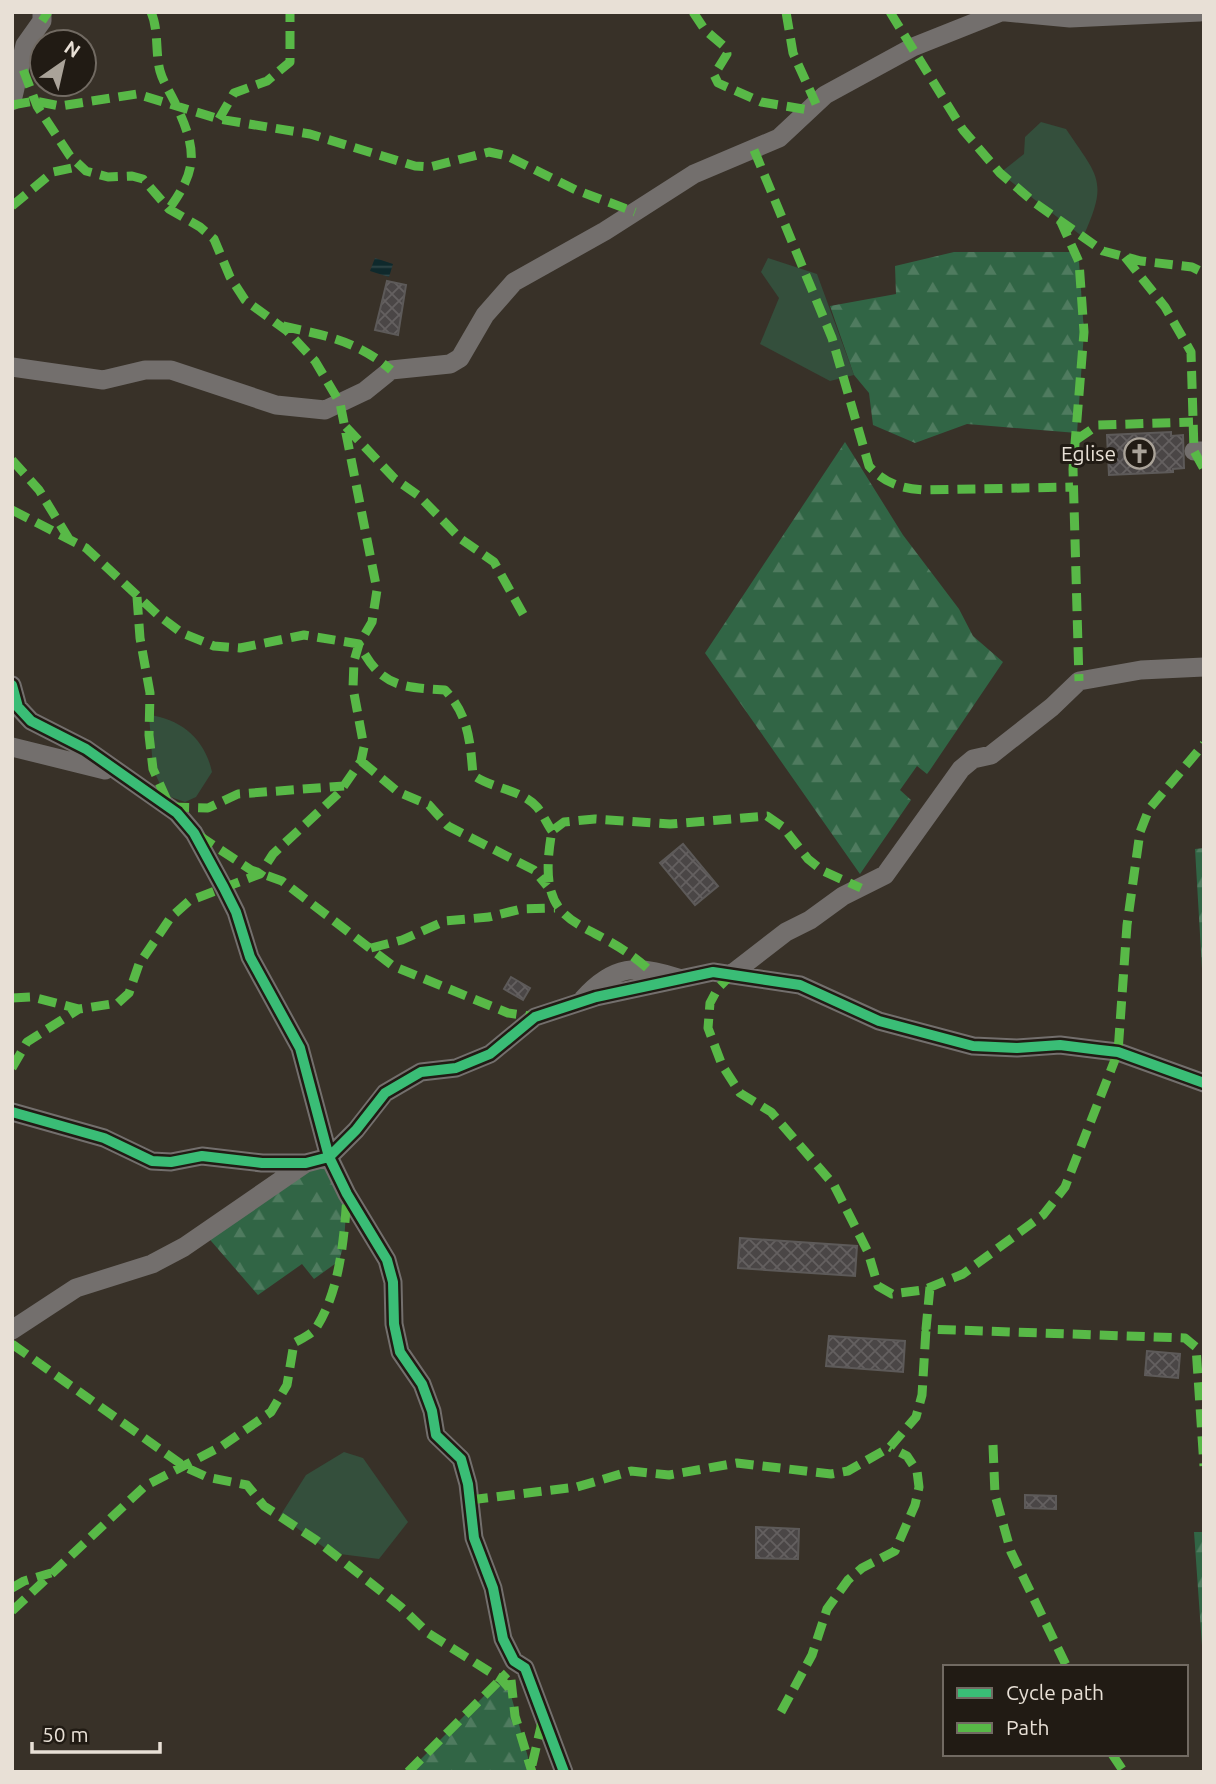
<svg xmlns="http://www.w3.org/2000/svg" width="1216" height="1784" font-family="Ubuntu,sans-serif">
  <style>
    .green { fill: #344f3c }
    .forest { fill: url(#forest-firs) }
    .water { fill: url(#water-rules) }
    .building { fill: url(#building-cross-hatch); stroke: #5d5a59; stroke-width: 2 }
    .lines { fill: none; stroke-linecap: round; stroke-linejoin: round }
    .minor { stroke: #736f6d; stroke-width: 19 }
    .quiet { stroke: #58b947; stroke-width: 9; stroke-dasharray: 18 9; stroke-linecap: butt }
    .cycleway-casing { stroke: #211b14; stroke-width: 15 }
    .cycleway { stroke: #3abd76; stroke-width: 10 }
    .labels { text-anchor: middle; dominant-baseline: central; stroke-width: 6; stroke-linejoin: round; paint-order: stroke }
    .poi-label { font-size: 21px; fill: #e8e0d6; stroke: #211b14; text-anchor: end }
  </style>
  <defs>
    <pattern id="forest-firs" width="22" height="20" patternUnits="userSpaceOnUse" patternTransform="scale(1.75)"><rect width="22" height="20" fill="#316545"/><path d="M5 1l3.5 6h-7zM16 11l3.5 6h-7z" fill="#4f7b5f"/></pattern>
    <pattern id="water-rules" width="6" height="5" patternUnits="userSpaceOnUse" patternTransform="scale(1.75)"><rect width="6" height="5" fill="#0f292c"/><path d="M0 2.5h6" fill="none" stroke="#32484a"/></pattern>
    <pattern id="building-cross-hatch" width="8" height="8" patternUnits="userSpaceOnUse" patternTransform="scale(1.75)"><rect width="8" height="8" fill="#4a4646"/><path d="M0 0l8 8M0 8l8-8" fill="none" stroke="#646060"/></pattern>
  </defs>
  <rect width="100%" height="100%" fill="#383128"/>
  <!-- green -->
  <path class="green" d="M1041 122 1066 129C1098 177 1109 180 1083 237L1000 173 1024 154 1025 137Z
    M768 258 817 274 854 375 830 381 760 344 779 298 761 272Z
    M149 715C181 719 205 739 212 772L196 797 185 802 165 795 153 769Z
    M344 1452 363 1458 408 1522 379 1559 332 1553 280 1516 306 1475Z"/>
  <!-- forest -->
  <path class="forest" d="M954 252H1075L1079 262 1084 332 1077 433 967 424 915 443 873 425 869 393 854 375 830 306 896 294 895 266Z
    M845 442 903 535 959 609 973 636 1003 662 930 770 927 774 917 766 900 790 911 800 860 874 705 653Z
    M1204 848V1003L1195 849Z
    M329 1157 347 1194 344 1244 339 1261 314 1279 302 1264 258 1295 205 1234Z
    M1194 1532H1204V1674Z
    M501 1679 509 1688 532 1772H408Z"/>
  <!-- water -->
  <path class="water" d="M375 258 393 264 389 277 370 271Z"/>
  <!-- building -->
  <path class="building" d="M387 281 406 285 398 335 375 330Z
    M1171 432V436L1183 435 1184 468 1173 469V472L1109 475 1107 435Z
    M683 844 718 886 695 905 660 863Z
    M511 977 530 988 523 1000 504 989Z
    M740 1238 857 1246 855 1276 738 1268Z
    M829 1336 905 1341 903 1372 826 1366Z
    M1147 1351 1180 1354 1178 1378 1145 1375Z
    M1025 1495 1056 1496V1509L1025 1508Z
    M756 1527 799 1529 798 1559 756 1558Z"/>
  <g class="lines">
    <!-- minor -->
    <path class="minor" d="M1006 12 1070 18 1200 12
      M12 101 25 45 42 21V12
      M12 367 103 380 145 370H171L276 405 325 410 365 391 391 370 450 364 460 358 485 315 514 282 605 231 694 174 779 138 825 95 913 47 1001 12
      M1194 451H1204
      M12 685 18 707 31 721 86 749 177 813 194 833 224 888 236 912 250 957 300 1048 329 1157 347 1194 387 1260 393 1282 394 1324 400 1352 422 1384 432 1411 436 1435 461 1459 468 1484 474 1538 493 1588 503 1639 514 1661 525 1668 564 1772
      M12 747 105 770
      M733 973 786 932 810 920 843 896 885 875 961 769 973 759 991 755 1052 707 1079 681 1141 670 1204 667
      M583 999C613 965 637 964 678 978
      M12 1112 104 1138 152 1161 171 1162 202 1156 262 1163H306L329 1157 356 1130 385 1093 421 1072 456 1068 490 1054 535 1017 596 997 713 972 800 985 879 1021 973 1046 1017 1048 1060 1045 1100 1050 1118 1052 1204 1083
      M12 1330 76 1288 152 1264 184 1247 306 1163"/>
    <!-- quiet -->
    <path class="quiet" d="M151 12C159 30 155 52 160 71 163 82 171 94 176 105 197 150 198 169 169 209
      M693 12 705 30 726 48 727 54 714 75 718 83 761 102 809 110
      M786 12 793 53 816 104
      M890 12 963 130 1000 173 1035 203 1103 251 1141 261 1192 267 1204 273
      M42 21 48 12
      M12 105 35 101 60 106 137 94 219 119 310 134 415 166 430 167 489 152 507 156 576 190 635 212
      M219 119 234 93 267 81 290 62V12
      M754 150 832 338 869 466C884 483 900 488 923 490L1073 487
      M12 206 53 172 81 166
      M1060 220 1079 262 1084 332 1073 469 1079 681
      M1125 257 1165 307 1191 352 1194 451 1204 469
      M283 326C326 336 356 340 391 370
      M346 427 395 479 419 496 461 539 494 562 527 621
      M1076 440 1098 425 1193 422
      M12 460 39 490 69 539
      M12 510 86 548 158 615 182 633 214 646 240 648 304 635 359 644C381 687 400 687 445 690 469 716 470 741 473 775 492 789 521 789 537 807 543 814 547 824 552 831
      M137 597 140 638 150 693 149 735 153 769 170 807 208 808 238 794 344 786
      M361 761 398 792 429 805 448 826 534 870 547 886
      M198 835 251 870 282 881 393 966 508 1013 535 1017
      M371 948 402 940 445 921 489 917 521 909 555 908
      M647 968C587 914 533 936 552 831L564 822 595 819 670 824 767 816 783 827 808 859 823 871 861 888
      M733 973 718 988 710 1003 708 1028 722 1065 740 1093 771 1112 834 1185 868 1252 878 1286 892 1294 923 1290 963 1274 1043 1215 1065 1187 1118 1052 1127 925 1140 832 1149 809 1204 744
      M12 998 32 997 79 1009 118 1003 129 993 139 964 171 917 189 901 260 874 273 854 339 793 361 761 364 747 353 688 354 661 359 644 372 622 377 590 340 403 315 361 287 331 245 300 230 277 214 239 200 227 169 209 143 179 132 176 108 177 86 171 70 156 37 106 21 64
      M12 1068 27 1042 79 1009
      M930 1287 926 1329 1185 1338 1196 1347 1204 1466
      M12 1344 185 1467 207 1477 247 1485 264 1506 316 1540 401 1607 428 1633 501 1679 509 1688
      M993 1445 995 1495 1011 1552 1067 1667
      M470 1500 577 1487 631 1471 669 1475 737 1463 831 1474 848 1471 890 1447 916 1417 922 1395 926 1329
      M12 1588 24 1581 51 1573
      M12 1611 145 1486 222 1446 271 1412 287 1385 294 1343C301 1339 312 1334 316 1328 340 1291 344 1238 347 1196
      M511 1680 515 1716 532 1772
      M781 1712 812 1655 827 1609 848 1580 862 1568 895 1551 915 1505 919 1487 917 1471 907 1456 890 1447
      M1112 1754 1124 1772
      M532 1765 543 1718
      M408 1772 507 1673"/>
    <defs>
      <path id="cycleway" d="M12 685 18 707 31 721 86 749 177 813 194 833 224 888 236 912 250 957 300 1048 329 1157 347 1194 387 1260 393 1282 394 1324 400 1352 422 1384 432 1411 436 1435 461 1459 468 1484 474 1538 493 1588 503 1639 514 1661 525 1668 564 1772
        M12 1112 104 1138 152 1161 171 1162 202 1156 262 1163H306L329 1157 356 1130 385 1093 421 1072 456 1068 490 1054 535 1017 596 997 713 972 800 985 879 1021 973 1046 1017 1048 1060 1045 1100 1050 1118 1052 1204 1083"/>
    </defs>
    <!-- cycleway casing -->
    <use href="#cycleway" class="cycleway-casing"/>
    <!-- cycleway -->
    <use href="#cycleway" class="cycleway"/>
  </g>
  <!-- icons -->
  <defs>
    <symbol id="church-ring" viewBox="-11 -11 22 22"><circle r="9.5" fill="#211b14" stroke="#aaa399" stroke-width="1.5"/><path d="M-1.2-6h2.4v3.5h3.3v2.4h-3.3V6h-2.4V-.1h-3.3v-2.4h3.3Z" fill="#aaa399"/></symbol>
  </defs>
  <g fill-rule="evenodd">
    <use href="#church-ring" x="1122" y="436" width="35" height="35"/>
  </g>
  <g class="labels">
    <!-- poi labels -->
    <g class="poi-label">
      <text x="1116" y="453">Eglise</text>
    </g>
  </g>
  <!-- border -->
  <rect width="1216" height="1784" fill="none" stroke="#e8e0d6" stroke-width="28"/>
  <!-- legend -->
  <rect x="943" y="1665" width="245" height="91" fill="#211b14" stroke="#716a62" stroke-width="2"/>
  <rect x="957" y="1688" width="35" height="10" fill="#3abd76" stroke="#716a62" stroke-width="2"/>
  <text x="1006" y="1700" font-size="21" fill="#e8e0d6">Cycle path</text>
  <rect x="957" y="1723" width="35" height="10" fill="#58b947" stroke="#716a62" stroke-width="2"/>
  <text x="1006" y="1735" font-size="21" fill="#e8e0d6">Path</text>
  <!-- north arrow -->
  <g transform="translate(63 63) rotate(34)"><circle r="33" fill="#211b14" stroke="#716a62" stroke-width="2"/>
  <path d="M0-5L12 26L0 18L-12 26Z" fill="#aaa399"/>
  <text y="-10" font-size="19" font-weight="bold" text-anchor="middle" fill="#e8e0d6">N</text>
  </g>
  <!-- scale -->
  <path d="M32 1742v10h128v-10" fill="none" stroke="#e8e0d6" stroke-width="3.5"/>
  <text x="42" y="1742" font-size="21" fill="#e8e0d6" stroke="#211b14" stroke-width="5" paint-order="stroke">50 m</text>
</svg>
